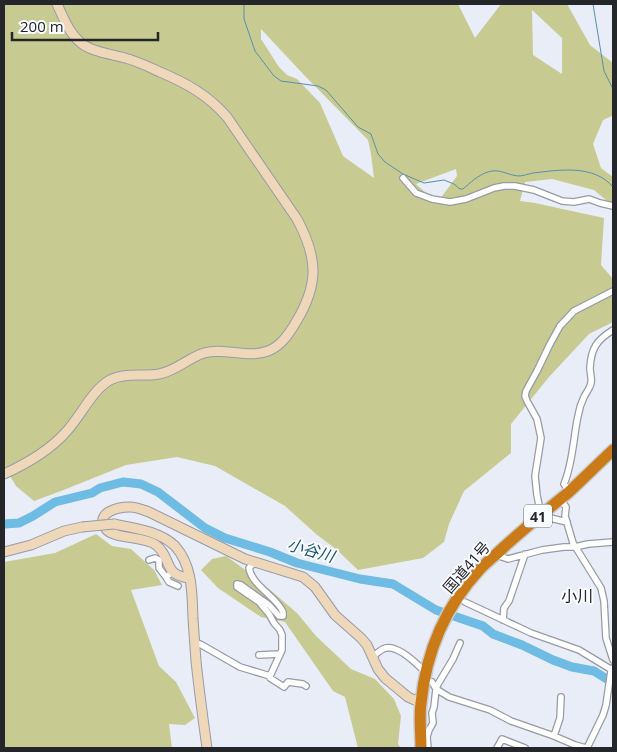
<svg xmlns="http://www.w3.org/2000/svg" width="617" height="752" font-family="'Open Sans','Noto Sans JP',sans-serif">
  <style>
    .green { fill: #c8cb91; fill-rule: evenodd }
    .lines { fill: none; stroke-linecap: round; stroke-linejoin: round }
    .stream { stroke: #588eac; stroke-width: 1 }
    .river { stroke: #6ebbe3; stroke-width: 9 }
    .street-casing { stroke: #979ba4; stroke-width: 8 }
    .secondary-casing { stroke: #979ba4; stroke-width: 11 }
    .highway-casing { stroke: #cacbcc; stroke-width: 14 }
    .street { stroke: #fff; stroke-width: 5.5 }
    .secondary { stroke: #efd7ba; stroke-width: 9 }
    .highway { stroke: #ca7b18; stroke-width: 11 }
    .secondary-bridge-casing { stroke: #979ba4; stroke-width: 11; stroke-linecap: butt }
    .secondary-bridge { stroke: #efd7ba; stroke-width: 9 }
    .labels { text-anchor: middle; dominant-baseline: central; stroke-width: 4; stroke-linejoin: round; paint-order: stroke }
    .shield { fill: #f9fbff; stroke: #64666a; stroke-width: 1 }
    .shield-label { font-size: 14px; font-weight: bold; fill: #24262a }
    .street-label { font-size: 15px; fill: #24262a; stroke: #f9fbff }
    .water-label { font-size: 16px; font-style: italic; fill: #16536f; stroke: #f9fbff }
    .neighbourhood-label { font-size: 16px; fill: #24262a; stroke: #f9fbff }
  </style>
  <rect width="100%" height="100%" fill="#e9edf7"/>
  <!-- green -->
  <path class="green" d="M4 4H458L475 38 501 4H567L590 45 613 63V120L612 116 603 120 593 144 601 168 613 177V206L594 190 552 179 525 182 520 201 535 203 604 218 601 265 613 279V322L589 334 549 377 511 424V453L464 491 449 524 444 542 423 558 358 570 337 550 316 534 285 506 215 466 177 457 126 465 61 491 34 501 16 486 4 466ZM532 10 562 38V74L533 55ZM261 29 304 75 368 140 371 154 374 178 343 156 320 103 297 79 287 75 279 67 261 39ZM456 169 457 176 437 203 416 184Z
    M96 534 112 546 131 549 154 570 162 585 131 590 159 666 176 682 195 718 185 725 169 724 172 748H4V562L55 553Z
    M226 556 255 577 297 613 316 636 351 669 375 679 394 699 401 716 398 744 401 748H358L345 697 333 691 285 622 261 617 218 588 201 570 212 559Z"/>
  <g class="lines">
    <!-- stream -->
    <path class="stream" d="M244 4V19L255 51 274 76 281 81 318 86 326 90 358 127 371 134 378 154 385 162 403 174 424 183 444 180 454 184 460 189H463C470 183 478 175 488 172 499 168 507 175 518 176 523 176 528 174 533 173 559 170 594 164 613 187
      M593 4 604 71 613 89"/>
    <!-- river -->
    <path class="river" d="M4 524 19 523 33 516 55 502 92 493 100 488 123 482 141 484 158 492 205 528 225 538 270 552 297 563 360 579 393 584 436 610 483 626 493 634 522 645 553 660 572 667 594 671 613 683"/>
    <defs>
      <path id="street" d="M403 178 416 193 432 199 450 202 466 199 494 188 504 186H515L534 190 562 201 574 202 589 199 600 203 613 206
        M569 491 564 484C573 463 573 439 578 416 579 410 581 403 584 397 586 393 590 388 591 383 592 378 590 373 590 368 591 348 597 340 613 330
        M560 499 566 507 565 516 573 543 601 588 604 601 606 638 613 660
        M540 510 537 495 535 476 541 438 537 419 527 401 525 396 526 391 537 371 550 344 560 326 574 311 613 291
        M546 517 567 522
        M496 554 499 556 508 559 542 550 564 547H575L588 544 613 542
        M149 560 155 558 159 560V568L166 577 173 572
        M166 577 169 582 178 586
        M465 602 531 633 579 650 612 670
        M503 620 504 608 509 601 525 554
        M194 642 200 644 240 667 270 676 282 650V635L280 630 274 623 269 614 259 602 237 587V584L241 585 269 605 279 616H283V612C277 597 252 586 249 568L255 562
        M259 655 280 654
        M373 657C376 654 379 651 383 649 395 643 414 661 422 669
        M270 676V678L284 687 288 682 303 684 306 686
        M432 682 436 689 449 697 490 710 511 721 554 736 575 745 586 748
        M554 736 560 718 561 697
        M428 748 427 737 429 730 433 723 432 713 434 707 436 689 438 684 453 659 460 643
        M497 748 502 739 525 748
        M587 748 603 715 606 705 611 671 613 668"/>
      <path id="secondary" d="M4 474C26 464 49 451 66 432 81 416 92 390 110 380 125 372 143 377 159 374 176 371 188 358 204 353 225 347 247 359 268 351 281 346 289 334 296 322 319 284 318 258 297 219L227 117C208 95 186 83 160 72 149 67 137 61 125 58 111 54 92 52 81 43 69 33 63 17 57 4
        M114 524C134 528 160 531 175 546 193 566 192 594 193 619 194 633 195 647 196 661 199 690 203 719 207 748
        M4 552 31 545 64 531 82 527
        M189 578C162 575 173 558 156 545 144 536 113 539 106 529 94 512 119 507 130 507 137 507 143 510 149 512L245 559 303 577 315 587 335 615 361 638 367 645 378 669 385 678 408 697 421 703"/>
      <path id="highway" d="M421 748C421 733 419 718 421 703 426 652 445 607 480 569 488 561 497 554 505 546 526 527 547 510 569 492 584 478 598 464 613 450"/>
    </defs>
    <!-- street casing -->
    <use href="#street" class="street-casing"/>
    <!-- secondary casing -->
    <use href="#secondary" class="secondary-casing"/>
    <!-- highway casing -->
    <use href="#highway" class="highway-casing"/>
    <!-- street -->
    <use href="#street" class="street"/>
    <!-- secondary -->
    <use href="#secondary" class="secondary"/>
    <!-- highway -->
    <use href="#highway" class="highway"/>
    <defs>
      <path id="secondary-bridge" d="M82 527 114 524"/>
    </defs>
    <!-- secondary-bridge casing -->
    <use href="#secondary-bridge" class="secondary-bridge-casing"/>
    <!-- secondary-bridge -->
    <use href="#secondary-bridge" class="secondary-bridge"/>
  </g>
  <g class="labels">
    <!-- shield labels -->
    <rect class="shield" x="524" y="504.5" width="28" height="23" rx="4"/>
    <g class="shield-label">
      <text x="538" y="516">41</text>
    </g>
    <!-- street labels -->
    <g class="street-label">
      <text transform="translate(466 567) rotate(-49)">国道41号</text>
    </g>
    <!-- water labels -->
    <g class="water-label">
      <text transform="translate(311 550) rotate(16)">小谷川</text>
    </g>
    <!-- neighbourhood labels -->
    <g class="neighbourhood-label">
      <text x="577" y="596">小川</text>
    </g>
  </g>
  <!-- border -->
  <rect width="617" height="752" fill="none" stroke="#24262a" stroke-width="10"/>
  <!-- scale -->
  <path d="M12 32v8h146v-8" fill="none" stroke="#24262a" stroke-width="2.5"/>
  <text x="20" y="32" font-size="15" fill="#24262a" stroke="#f9fbff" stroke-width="4" paint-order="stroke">200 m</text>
</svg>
